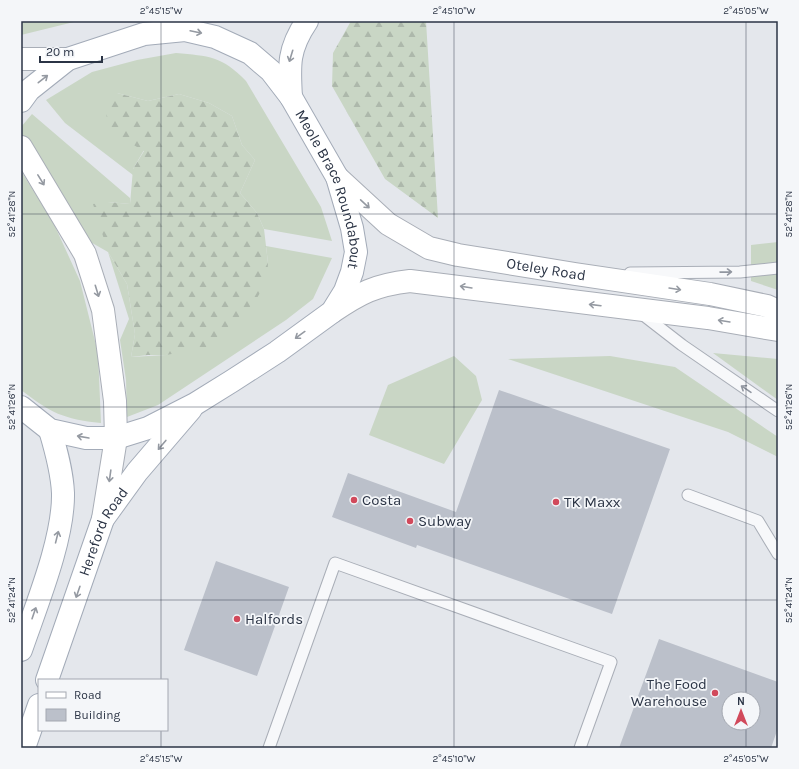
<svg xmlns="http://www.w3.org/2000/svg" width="799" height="769" font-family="Karla,sans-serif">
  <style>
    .grass { fill: #c9d6c5 }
    .forest { fill: url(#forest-firs) }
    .building { fill: #bbc0ca; fill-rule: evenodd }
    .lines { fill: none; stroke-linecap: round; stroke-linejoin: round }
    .service-casing { stroke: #a9aeb7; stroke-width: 13 }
    .secondary-casing { stroke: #a9aeb7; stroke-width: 24 }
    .primary-casing { stroke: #a3abb8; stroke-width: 24 }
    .service { stroke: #f7f8fa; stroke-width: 11 }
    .secondary { stroke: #fff; stroke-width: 22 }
    .primary { stroke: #fff; stroke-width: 22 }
    .oneway { stroke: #959aa2 }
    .oneway2 { stroke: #9196a0 }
    .ticks { fill: none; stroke: #2b3445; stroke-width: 1; stroke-opacity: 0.45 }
    .poi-dot { fill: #d1495b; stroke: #f4f6f9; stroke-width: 1.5 }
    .labels { text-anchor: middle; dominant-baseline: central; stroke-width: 3.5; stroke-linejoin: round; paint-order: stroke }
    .street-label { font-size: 15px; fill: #2b3445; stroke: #f4f6f9 }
    .poi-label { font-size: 15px; fill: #2b3445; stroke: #f4f6f9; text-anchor: start }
    .neatline { fill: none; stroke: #2b3445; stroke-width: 1.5 }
    .ticks-label { font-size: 10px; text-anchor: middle; fill: #2b3445 }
  </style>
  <defs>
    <pattern id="forest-firs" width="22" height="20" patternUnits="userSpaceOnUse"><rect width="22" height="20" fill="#c9d6c5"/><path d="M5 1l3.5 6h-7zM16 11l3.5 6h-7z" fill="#adb8ab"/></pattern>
  </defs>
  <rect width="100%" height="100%" fill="#e4e7ec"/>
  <!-- grass -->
  <path class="grass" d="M21 21H78L21 35Z
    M176 53C209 56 222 56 246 81L321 207 332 241 264 229 257 213 240 193 255 160 242 145 232 116 209 103 179 94 148 101 117 93 144 150 133 169V175L65 123 46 100 92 72 137 60Z
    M32 114 130 198V204L108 202V252L127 284 135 334 131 357 166 355 233 321 253 303 268 263 266 246 332 258 313 299 286 320 158 405 127 417 126 380 120 340 129 319 108 252 87 240 21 141V127Z
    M21 171 53 222 80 281 98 353 101 423C63 419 51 413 21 390Z
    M778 242V290L751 281V245Z
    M713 353 778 359V400Z
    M454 356 476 376 482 400 444 464 369 435 388 385Z
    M610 356 675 367 778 437V457L728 432 508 359Z"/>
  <!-- forest -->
  <path class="forest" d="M351 21H426L438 218 385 179 332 86 333 53Z
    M117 93 148 101 179 94 209 103 232 116 242 145 255 160 240 193 257 213 264 229 268 263 267 281 254 303 205 348 166 355H148L131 357 135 334 127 284 108 252 93 204 108 202 130 204 133 169 144 151 111 132 106 114Z"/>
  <!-- building -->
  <path class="building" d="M499 390 670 449 612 614 417 545 416 548 332 517 348 473 456 512Z
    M216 561 289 587 257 676 184 650Z
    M659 639 778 682V728L771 748H619ZM729 699H753V723H729Z"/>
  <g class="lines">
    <defs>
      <path id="service" d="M630 273 740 272 778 268
        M642 314 682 345 778 411
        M688 495 758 521 778 554
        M269 748 335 563 611 662 580 748"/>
      <g id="secondary">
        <path d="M21 59H68"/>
        <path d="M21 147 85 254 103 310 115 401 116 438 103 519"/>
        <path id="s1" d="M337 177 388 224 429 248 458 255 575 274 710 294 767 306 778 311"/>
        <path d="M332 312C360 293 375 285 410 281L708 318 778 330"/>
      </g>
      <g id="primary">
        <path d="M291 97C289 65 288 49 307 21"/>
        <path id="s2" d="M21 101 29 90 68 59 144 34 185 30 215 37 250 53 271 71 291 97 337 177 352 228 356 252 352 272 345 291 332 312 277 352 232 381 195 404 148 428 116 438H86L50 430 21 407"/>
        <path d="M21 650C36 606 64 539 63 493 62 471 56 450 50 430"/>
        <path id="s3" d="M47 680 103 519 137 472 191 409"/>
        <path d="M24 748 39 705"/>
      </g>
    </defs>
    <!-- service casing -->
    <use href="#service" class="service-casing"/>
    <!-- secondary casing -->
    <use href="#secondary" class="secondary-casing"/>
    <!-- primary casing -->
    <use href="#primary" class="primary-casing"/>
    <!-- service -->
    <use href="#service" class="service"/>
    <!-- secondary -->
    <use href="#secondary" class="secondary"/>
    <!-- primary -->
    <use href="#primary" class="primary"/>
  </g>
  <!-- one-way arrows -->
  <defs><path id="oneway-shaft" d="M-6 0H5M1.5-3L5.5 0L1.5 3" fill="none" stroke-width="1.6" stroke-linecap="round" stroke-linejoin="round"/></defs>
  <g class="oneway">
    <use href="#oneway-shaft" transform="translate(196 32) rotate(12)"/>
    <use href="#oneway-shaft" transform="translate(291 56) rotate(107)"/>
    <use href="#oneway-shaft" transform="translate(43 79) rotate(-38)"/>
    <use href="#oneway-shaft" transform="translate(41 180) rotate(58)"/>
    <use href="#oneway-shaft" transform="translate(365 204) rotate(43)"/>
    <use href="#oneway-shaft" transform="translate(466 287) rotate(-171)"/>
    <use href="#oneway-shaft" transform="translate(675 289) rotate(9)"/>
    <use href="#oneway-shaft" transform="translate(97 291) rotate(73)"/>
    <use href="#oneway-shaft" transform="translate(595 305) rotate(-173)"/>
    <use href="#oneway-shaft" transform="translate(724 321) rotate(-171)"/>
    <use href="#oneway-shaft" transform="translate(300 335) rotate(144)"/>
    <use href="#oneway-shaft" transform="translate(83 437) rotate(-170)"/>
    <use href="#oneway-shaft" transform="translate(162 445) rotate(130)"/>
    <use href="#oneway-shaft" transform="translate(110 476) rotate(98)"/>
    <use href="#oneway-shaft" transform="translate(57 537) rotate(-76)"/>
    <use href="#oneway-shaft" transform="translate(78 592) rotate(109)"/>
    <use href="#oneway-shaft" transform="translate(34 613) rotate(-71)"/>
  </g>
  <g class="oneway2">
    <use href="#oneway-shaft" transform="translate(726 272) rotate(-1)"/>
    <use href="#oneway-shaft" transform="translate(746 389) rotate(-146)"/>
  </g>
  <!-- ticks -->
  <path class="ticks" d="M21 21H778M161 21V680M454 21V748M746 21V699M21 214H778M21 407H778M21 600H778M746 723V748M161 730V748"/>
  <!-- markers -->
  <g class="poi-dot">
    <circle cx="354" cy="500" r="4"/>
    <circle cx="556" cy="502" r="4"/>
    <circle cx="410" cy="521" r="4"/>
    <circle cx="237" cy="619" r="4"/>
    <circle cx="715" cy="693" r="4"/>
  </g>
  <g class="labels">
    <!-- street labels -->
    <g class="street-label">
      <text stroke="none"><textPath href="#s2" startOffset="416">Meole Brace Roundabout</textPath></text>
      <text stroke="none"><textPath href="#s1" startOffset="236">Oteley Road</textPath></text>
      <text stroke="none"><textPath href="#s3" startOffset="159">Hereford Road</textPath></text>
    </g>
    <!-- poi labels -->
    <g class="poi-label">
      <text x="362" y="500">Costa</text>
      <text x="564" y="502">TK Maxx</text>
      <text x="418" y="521">Subway</text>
      <text x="245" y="619">Halfords</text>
      <text x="707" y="684" text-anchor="end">The Food<tspan x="707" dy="17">Warehouse</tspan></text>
    </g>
  </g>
  <!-- border -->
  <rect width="799" height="769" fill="none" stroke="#f4f6f9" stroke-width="44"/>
  <!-- legend -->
  <rect x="38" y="679" width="130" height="52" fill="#f4f6f9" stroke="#a4a8b1"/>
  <rect x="46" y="692" width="20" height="6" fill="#ffffff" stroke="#a4a8b1"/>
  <text x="74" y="699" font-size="12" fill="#2b3445">Road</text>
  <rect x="46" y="709" width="20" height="12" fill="#bbc0ca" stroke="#a4a8b1"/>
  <text x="74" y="719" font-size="12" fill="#2b3445">Building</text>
  <!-- north arrow -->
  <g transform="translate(741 711)"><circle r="19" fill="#f4f6f9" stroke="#a4a8b1"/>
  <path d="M0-3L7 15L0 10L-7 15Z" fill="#d1495b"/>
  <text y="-6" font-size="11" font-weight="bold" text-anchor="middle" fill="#2b3445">N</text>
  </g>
  <!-- scale -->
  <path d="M40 56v6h62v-6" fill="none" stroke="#2b3445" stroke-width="2"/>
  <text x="46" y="56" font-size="12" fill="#2b3445" stroke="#f4f6f9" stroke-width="3" paint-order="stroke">20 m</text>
  <rect x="22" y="22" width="755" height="725" class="neatline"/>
  <g class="ticks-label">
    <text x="161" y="14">2°45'15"W</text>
    <text x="454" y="14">2°45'10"W</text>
    <text x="746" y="14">2°45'05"W</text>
    <text transform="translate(11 214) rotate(-90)" y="4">52°41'28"N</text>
    <text transform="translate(788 214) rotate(-90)" y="4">52°41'28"N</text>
    <text transform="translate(11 407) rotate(-90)" y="4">52°41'26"N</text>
    <text transform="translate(788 407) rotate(-90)" y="4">52°41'26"N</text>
    <text transform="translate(11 600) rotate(-90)" y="4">52°41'24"N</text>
    <text transform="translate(788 600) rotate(-90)" y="4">52°41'24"N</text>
    <text x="161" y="762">2°45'15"W</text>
    <text x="454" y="762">2°45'10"W</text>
    <text x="746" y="762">2°45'05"W</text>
  </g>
</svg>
